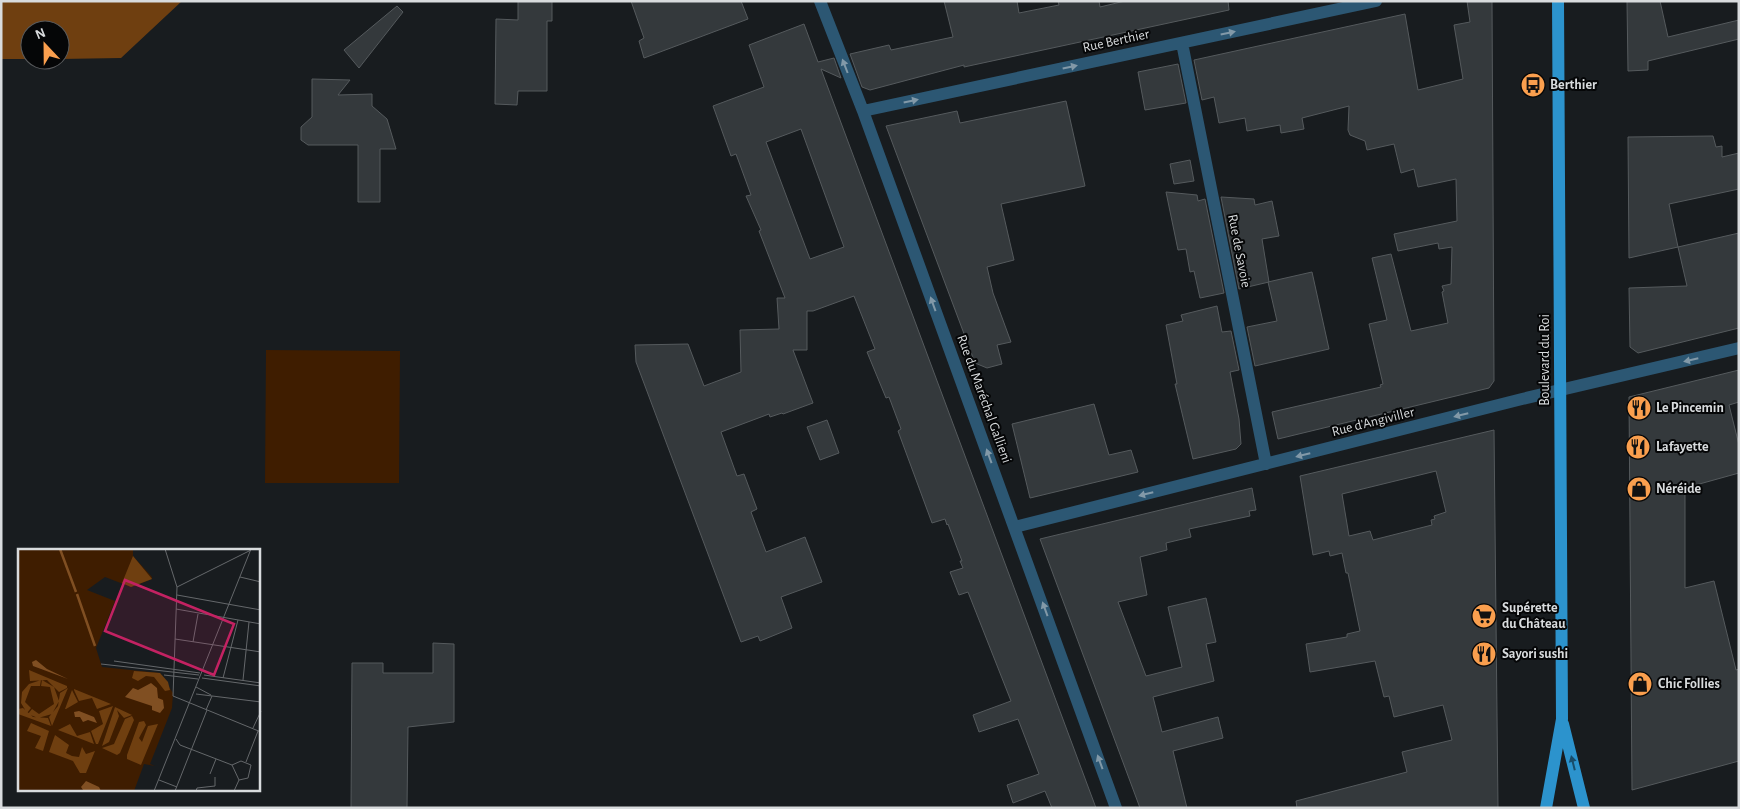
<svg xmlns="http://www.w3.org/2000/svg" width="1740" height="809" font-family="'Alegreya Sans',sans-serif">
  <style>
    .green { fill: #3f1d00 }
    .forest { fill: #6f3f10 }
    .building { fill: #34393c; stroke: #555a5d; fill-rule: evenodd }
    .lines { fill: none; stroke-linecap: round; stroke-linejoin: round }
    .street { stroke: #2c5773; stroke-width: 12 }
    .primary { stroke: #2c93cd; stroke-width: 12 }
    .oneway { fill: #8299a8 }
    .oneway2 { fill: #184c6a }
    .labels { text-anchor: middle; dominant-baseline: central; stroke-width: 4; stroke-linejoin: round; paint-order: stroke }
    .street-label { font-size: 14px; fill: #d8dbdd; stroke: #050607 }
    .poi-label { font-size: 14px; font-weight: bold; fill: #d8dbdd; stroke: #050607; text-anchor: start }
    .inset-river { fill: none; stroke: #804f22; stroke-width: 2.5 }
    .inset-road { fill: none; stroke: #65686b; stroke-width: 1 }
    .view { fill: #c32262; fill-opacity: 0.15; stroke: #c32262; stroke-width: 2.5 }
    .inset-edge { fill: none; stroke: #d8dbdd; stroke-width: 2.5 }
  </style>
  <rect width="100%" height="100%" fill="#181c1f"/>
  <!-- green -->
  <path class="green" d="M266 350 400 351 399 483H265Z"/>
  <!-- forest -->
  <path class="forest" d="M1 1H182L121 58 60 59V30H30V59H1Z"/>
  <!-- building -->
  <path class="building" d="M518 1H552V21H547V91H518L517 105 495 104 496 19 518 20Z
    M631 1H741L748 19 644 58 639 41 644 38Z
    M944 1H1017L1019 13 1059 5 1058 1H1099L1100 7 1125 1H1228L1229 10 964 67V65L870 90 862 87 850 54 889 45 891 50 953 37Z
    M1467 1H1492L1494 381 1489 388 1278 439 1272 412 1381 387 1380 385 1383 384 1369 324 1387 320 1372 258 1391 254 1411 331 1448 323 1442 292 1444 291 1442 286 1451 284 1452 247 1439 249 1438 243 1398 251 1394 234 1457 221 1456 179 1418 187 1414 169 1401 173 1394 144 1367 150 1365 141 1350 135 1348 130 1349 106 1302 118 1304 129 1281 133 1280 125 1247 131 1245 118 1219 123 1214 97 1202 100 1194 60 1405 14 1418 90 1463 79 1454 25 1470 22Z
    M1627 1H1660L1668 37 1739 20V39L1648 61V70L1628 71Z
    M397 6 403 12 359 68 344 50Z
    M804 24 818 62 834 58 841 78 821 69 1096 808H1052L1045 791 1013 803 1007 785 1039 774 1018 719 979 732 973 715 1011 701 968 592 959 595 950 572 963 568 960 561H962L948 524 947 525 945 519 932 523 898 431 901 429 889 397 886 398 867 352 875 349 854 296 813 311H807V350H793L813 403 783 414 782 413 770 417 769 414 721 432 737 476 744 474 757 509 751 512 766 552 805 537 822 582 781 597 792 628 760 641 758 636 741 642 636 362 635 345 688 344 704 386 741 372 740 330 779 329 777 298H785L759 231 761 230 746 196 751 195 736 154 731 156 713 106 764 87 749 45ZM801 129 844 247 810 259 766 142Z
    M1178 64 1186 103 1145 110 1138 72Z
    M312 79 350 80 338 95 372 94V106L387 119 396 149H380V202H358V145H308L301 140V127L312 117Z
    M1066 101 1085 186 1001 204 1014 260 987 267 993 293 1011 342 997 345 1002 364 987 368 975 363 886 126 957 111 960 123Z
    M1713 136 1716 147 1722 146V157L1739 153V189L1669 204 1678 247 1629 258 1628 137Z
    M1190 160 1194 181 1174 184 1170 164Z
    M1166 192 1197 195 1198 201 1205 199 1224 293 1200 298 1194 271 1190 272 1186 249 1178 250Z
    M1221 197 1254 199 1255 205 1272 201 1279 236 1262 239 1269 282 1239 289Z
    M1739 233V328L1638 353 1630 347 1629 288 1687 286 1678 247Z
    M1312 272 1329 349 1255 366 1247 327 1277 321 1268 282Z
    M1217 306 1222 332 1231 331 1239 370 1230 372 1239 419 1241 444 1236 449 1193 459 1175 384H1177L1166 325 1183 321 1181 315Z
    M1739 370V402L1729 405 1739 445V473L1685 488V588L1714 581 1736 670 1739 669V761L1632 790 1629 397Z
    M1094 404 1109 455 1131 450 1138 472 1030 498 1012 424Z
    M827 420 839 453 820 460 807 427Z
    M1494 430 1498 808H1297L1296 801 1407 772 1402 752 1452 740 1443 705 1394 717 1389 696 1384 697 1375 661 1310 672 1306 644 1347 637V634L1360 631 1348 573H1346L1342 553 1330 556 1329 551 1313 555 1300 476ZM1436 471 1446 512 1434 516 1435 519 1431 520 1432 525 1373 540 1370 531 1349 536 1342 494Z
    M1252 488 1256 510 1249 511 1250 516 1189 529 1191 537 1166 543 1167 550 1140 557 1147 595 1118 602 1146 676 1182 667 1168 607 1206 598 1216 642 1206 644 1214 681 1153 697 1162 732 1218 717 1223 738 1173 751 1187 808H1140L1040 539Z
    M433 643 454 644V722L408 727 407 808H351L352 663H383V673H433Z"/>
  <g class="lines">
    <!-- street -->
    <path class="street" d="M820 1 863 111 1116 808
      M1182 43 1266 464
      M863 111 1376 1
      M1015 527 1522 399 1739 348"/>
    <!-- primary -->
    <path class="primary" d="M1563 724 1584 808
      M1546 808 1562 719 1558 1"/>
  </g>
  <!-- one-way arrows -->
  <defs><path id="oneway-solid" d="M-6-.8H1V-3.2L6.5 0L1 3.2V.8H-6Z" transform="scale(1.25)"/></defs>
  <g class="oneway">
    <use href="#oneway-solid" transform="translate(1228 33) rotate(-12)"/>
    <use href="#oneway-solid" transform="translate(845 66) rotate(-111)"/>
    <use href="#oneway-solid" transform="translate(1070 67) rotate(-12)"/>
    <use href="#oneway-solid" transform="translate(911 101) rotate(-12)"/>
    <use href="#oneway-solid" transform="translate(933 304) rotate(-110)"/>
    <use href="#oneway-solid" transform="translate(1691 360) rotate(167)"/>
    <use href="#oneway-solid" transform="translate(1461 415) rotate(166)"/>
    <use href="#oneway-solid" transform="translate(1303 455) rotate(166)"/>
    <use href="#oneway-solid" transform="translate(989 456) rotate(-110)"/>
    <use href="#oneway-solid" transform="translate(1146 494) rotate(166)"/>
    <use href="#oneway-solid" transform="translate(1045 609) rotate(-110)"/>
    <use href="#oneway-solid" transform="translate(1100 762) rotate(-110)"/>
  </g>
  <use class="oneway2" href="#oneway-solid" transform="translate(1573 763) rotate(-104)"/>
  <!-- icons -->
  <defs>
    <symbol id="bus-disc" viewBox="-11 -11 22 22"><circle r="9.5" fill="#fa9f4e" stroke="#050607"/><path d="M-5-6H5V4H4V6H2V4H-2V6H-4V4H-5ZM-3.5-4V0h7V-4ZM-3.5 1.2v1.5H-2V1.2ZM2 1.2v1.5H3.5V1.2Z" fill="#111"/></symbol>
    <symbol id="restaurant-disc" viewBox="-11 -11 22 22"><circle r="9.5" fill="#fa9f4e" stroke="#050607"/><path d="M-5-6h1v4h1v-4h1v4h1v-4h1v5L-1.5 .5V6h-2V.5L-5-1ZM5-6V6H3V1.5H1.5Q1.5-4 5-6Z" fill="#111"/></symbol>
    <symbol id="shop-disc" viewBox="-11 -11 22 22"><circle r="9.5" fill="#fa9f4e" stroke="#050607"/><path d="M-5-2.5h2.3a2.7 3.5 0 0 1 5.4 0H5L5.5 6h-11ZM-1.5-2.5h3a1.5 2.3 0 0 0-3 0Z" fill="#111"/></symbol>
    <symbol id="supermarket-disc" viewBox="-11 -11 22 22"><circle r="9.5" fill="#fa9f4e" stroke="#050607"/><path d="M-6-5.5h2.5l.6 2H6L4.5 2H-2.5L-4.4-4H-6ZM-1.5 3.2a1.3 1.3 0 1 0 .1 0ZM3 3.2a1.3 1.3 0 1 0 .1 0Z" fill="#111"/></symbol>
  </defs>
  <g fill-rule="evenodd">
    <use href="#bus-disc" x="1519" y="71" width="28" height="28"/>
    <use href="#restaurant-disc" x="1625" y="394" width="28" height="28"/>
    <use href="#restaurant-disc" x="1624" y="433" width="28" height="28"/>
    <use href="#shop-disc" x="1625" y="475" width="28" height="28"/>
    <use href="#supermarket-disc" x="1470" y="602" width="28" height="28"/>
    <use href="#restaurant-disc" x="1470" y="640" width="28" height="28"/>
    <use href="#shop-disc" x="1626" y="670" width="28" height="28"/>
  </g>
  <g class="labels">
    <!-- street labels -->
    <g class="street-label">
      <text transform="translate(1116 41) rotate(-12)">Rue Berthier</text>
      <text transform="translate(1239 251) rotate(79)">Rue de Savoie</text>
      <text transform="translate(1545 360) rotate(-90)">Boulevard du Roi</text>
      <text transform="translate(984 399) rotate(70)">Rue du Maréchal Gallieni</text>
      <text transform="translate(1373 422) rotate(-14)">Rue d'Angiviller</text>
    </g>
    <!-- poi labels -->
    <g class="poi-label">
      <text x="1550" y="85">Berthier</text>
      <text x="1656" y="408">Le Pincemin</text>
      <text x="1656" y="447">Lafayette</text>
      <text x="1656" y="489">Néréide</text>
      <text x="1502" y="608">Supérette<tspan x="1502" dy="16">du Château</tspan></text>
      <text x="1502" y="654">Sayori sushi</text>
      <text x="1658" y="684">Chic Follies</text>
    </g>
  </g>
  <!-- overview -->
  <g transform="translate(18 549)">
    <rect width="242" height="242" fill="#181c1f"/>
    <path d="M0 0H115V7L134 28V30L113 38 87 28 69 41 97 52 78 99 84 118 142 124 155 144 154 159 132 215 137 217 126 215 116 242H0Z" fill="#3f1d00"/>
    <path d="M115 7 134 30 113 38 104 34ZM11 121 49 137V139L41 143 29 131 12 132ZM116 122 142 124 150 133 152 141 147 142 136 128 128 127 120 132 114 129ZM23 131 22 137H13L7 153 13 159 9 164 3 154 4 143 11 135ZM24 131 36 138 41 152 34 165 20 169 10 165 14 160 21 165 36 155 32 138 23 137ZM50 139 34 177 31 168 40 157 42 144ZM54 141 60 153 48 160H47ZM56 141V140L93 155 79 160 74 149 61 152ZM95 157 80 195H78L73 182 85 175 81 162ZM97 158 114 166 106 169 99 161 101 167 91 193 84 197ZM5 159 15 168 30 169 33 177 0 165V160ZM114 167 116 171 102 204 99 206 84 199 96 195 107 170ZM126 172 128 176 121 189 124 193 130 177 140 175 123 216 109 210V206L121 173ZM13 174 31 182 25 202 17 199 23 187 9 182ZM52 175 59 187 72 183 76 195 40 181ZM37 186 51 196 48 204 54 207 61 208 64 198 68 205 77 202 68 224H62L55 212 31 203Z" fill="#6f3f10"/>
    <path d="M18 111 29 120 50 130 15 117 14 113ZM133 134 139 139 140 149 145 151 146 159 142 164 134 161V157L107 148 115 139 120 141ZM61 162 76 168 79 174 70 171 65 173 62 168H57L56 163ZM68 232 81 238 83 242 65 241 63 238Z" fill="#804f22"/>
    <path class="inset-river" d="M42 0 58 43M59 45 77 97"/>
    <path class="inset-road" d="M147 0 159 38 155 147 243 183M222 28 243 33M159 38 233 1M159 46 243 61M158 60 243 75M157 90 243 103M175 93 180 65M96 112 182 124M83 115 181 126M146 126 180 130M186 126 243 134M184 129 243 137M205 129 220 71M225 131 231 73M178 138 193 146M178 145 243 153M188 161 194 147M235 179 243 162M158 190 162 196 214 216 221 231 216 242M228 213 240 182M214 216 223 212 233 216 230 229 221 231M192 225 198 210M141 231 159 238M136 242 233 0M157 242 189 161M178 242 179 239 197 237V228"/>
    <path class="view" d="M107 31 216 75 196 126 87 82Z"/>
    <rect width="242" height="242" class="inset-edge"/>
  </g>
  <!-- border -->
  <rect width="1740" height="809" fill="none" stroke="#d8dbdd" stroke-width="5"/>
  <!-- north arrow -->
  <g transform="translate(45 45) rotate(338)"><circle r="24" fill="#050607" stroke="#595b5d"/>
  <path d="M0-4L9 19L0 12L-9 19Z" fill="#fa9f4e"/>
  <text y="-8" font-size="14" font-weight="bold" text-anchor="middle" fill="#d8dbdd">N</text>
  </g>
</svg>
